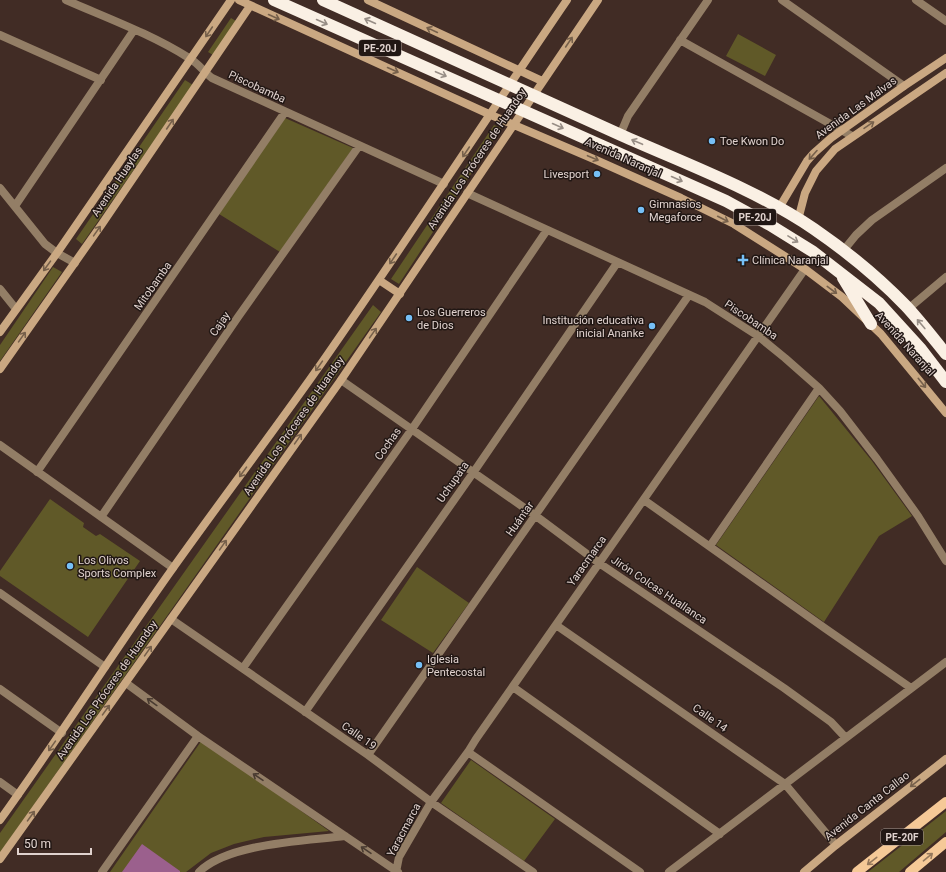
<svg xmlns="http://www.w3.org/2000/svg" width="946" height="872" font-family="Roboto,sans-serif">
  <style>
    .green { fill: #605928 }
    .water { fill: #9b608d }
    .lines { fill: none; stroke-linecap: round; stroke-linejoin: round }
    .street { stroke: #937e66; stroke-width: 8 }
    .secondary { stroke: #caa882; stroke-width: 8 }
    .primary { stroke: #f5c997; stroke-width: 10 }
    .highway { stroke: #faf0e4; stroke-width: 12 }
    .oneway { stroke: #76604b }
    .oneway2 { stroke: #988e86 }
    .oneway3 { stroke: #493b31 }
    .oneway4 { stroke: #96795c }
    .poi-dot { fill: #76c0f7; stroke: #211714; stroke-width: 1.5 }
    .labels { text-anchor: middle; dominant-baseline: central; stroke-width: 3; stroke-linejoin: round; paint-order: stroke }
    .shield { fill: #211714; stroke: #a79a96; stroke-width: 1 }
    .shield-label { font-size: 10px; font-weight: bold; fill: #e0d2ce }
    .street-label { font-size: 11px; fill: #e0d2ce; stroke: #211714 }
    .poi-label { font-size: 11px; fill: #e0d2ce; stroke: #211714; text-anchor: start }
  </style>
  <rect width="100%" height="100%" fill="#412c25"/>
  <!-- green -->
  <path class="green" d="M231 18 236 21 213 55 208 52Z
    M738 34 776 55 765 76 726 56Z
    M185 80 193 85 82 244 76 239Z
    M285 118 353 148 280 252 219 214Z
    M494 125 501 128 399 284 391 279Z
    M53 267 62 272 0 361V345Z
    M373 305 381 312 0 853V833Z
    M819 396 872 461 912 516 879 536 824 622 716 545Z
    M50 499 84 523 83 527 96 536 100 534 140 561 88 637 0 576V571Z
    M417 567 469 603 433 653 381 620Z
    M202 740 329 831 264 837 234 844 211 853 186 872H110Z
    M471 760 555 819 524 861 441 803Z
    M946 811V832L899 872H868Z"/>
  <!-- water -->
  <path class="water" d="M142 844 180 871V872H122Z"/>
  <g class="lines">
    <!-- street -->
    <path class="street" d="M66 0C107 18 151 34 189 58 198 63 204 72 212 78L444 184
      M782 0 904 86
      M916 0 946 21
      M0 35 101 80
      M680 40 852 136
      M620 135 628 116 708 0
      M0 188 45 244 57 253 75 263
      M467 193 705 302 758 336 785 358 819 388 840 411 877 459 918 516 946 561
      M15 206 134 30
      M843 251 856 235 872 220 946 168
      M0 289 16 309
      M908 309 946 277
      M341 380 536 516 599 563 784 688 831 722 845 737
      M0 445 173 568
      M37 472 285 112
      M644 500 826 629 911 688
      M101 517 238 317 359 146
      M710 546 819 388
      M0 593 105 667
      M171 619 368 755 434 804 533 872
      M556 625 785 784 836 845
      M243 668 412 429 547 230
      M126 683 198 736 398 872
      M513 687 720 834
      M0 689 62 733
      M305 712 473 473 617 263
      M468 752 640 872
      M368 755 689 295
      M0 782 18 795
      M102 872 198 736
      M199 872C228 843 305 841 345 836
      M396 872 399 857 431 802 468 752 476 739 805 269
      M669 872 946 662"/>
    <!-- secondary -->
    <path class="secondary" d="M239 0 491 115 596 160 681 198 734 224 805 269 842 297 881 334 946 413
      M368 0 542 81
      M779 208 807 161 814 153 831 138 904 86 946 58
      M798 220 805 193 816 171 835 149 946 73
      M379 280 400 294
      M0 332 57 253 231 0
      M0 369 102 224 250 6
      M0 820C60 737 114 651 173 568 222 499 274 431 323 361 406 242 485 120 567 0
      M0 859 341 380 598 0
      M804 872 836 845 946 759"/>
    <!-- primary -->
    <path class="primary" d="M857 872 946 802
      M910 872 946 842"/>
    <!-- highway -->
    <path class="highway" d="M274 0 726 201 770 225 812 251 879 303 920 348 946 382
      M323 0C423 45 522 91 621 135 686 164 755 189 814 229 846 251 879 278 906 306 920 321 933 338 946 354
      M843 278 871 324"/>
  </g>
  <!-- one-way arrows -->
  <defs><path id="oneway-shaft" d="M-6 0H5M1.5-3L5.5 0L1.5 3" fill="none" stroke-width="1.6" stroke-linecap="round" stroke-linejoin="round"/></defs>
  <g class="oneway">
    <use href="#oneway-shaft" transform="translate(274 17) rotate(24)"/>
    <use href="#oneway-shaft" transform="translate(432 30) rotate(-155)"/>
    <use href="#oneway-shaft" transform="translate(209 32) rotate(124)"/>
    <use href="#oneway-shaft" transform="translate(569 42) rotate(-56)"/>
    <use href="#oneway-shaft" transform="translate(393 70) rotate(24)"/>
    <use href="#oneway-shaft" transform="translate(170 124) rotate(-56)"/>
    <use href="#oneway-shaft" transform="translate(869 125) rotate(-34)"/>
    <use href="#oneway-shaft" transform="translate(466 152) rotate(124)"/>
    <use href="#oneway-shaft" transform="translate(813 155) rotate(132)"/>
    <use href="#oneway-shaft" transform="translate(593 158) rotate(23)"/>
    <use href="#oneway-shaft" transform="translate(723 219) rotate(27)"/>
    <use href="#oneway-shaft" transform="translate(97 231) rotate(-55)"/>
    <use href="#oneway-shaft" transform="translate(393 259) rotate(124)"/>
    <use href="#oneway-shaft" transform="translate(47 266) rotate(126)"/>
    <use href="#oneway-shaft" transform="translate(832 290) rotate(37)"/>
    <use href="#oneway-shaft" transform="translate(373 333) rotate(-55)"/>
    <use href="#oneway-shaft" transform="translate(22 337) rotate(-55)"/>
    <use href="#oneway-shaft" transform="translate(319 366) rotate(125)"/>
    <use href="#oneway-shaft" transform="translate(922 383) rotate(51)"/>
    <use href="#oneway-shaft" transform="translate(298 439) rotate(-55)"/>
    <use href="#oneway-shaft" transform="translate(243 472) rotate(126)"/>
    <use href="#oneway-shaft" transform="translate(223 545) rotate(-55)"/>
    <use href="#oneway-shaft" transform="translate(148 651) rotate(-55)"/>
    <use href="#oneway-shaft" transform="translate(106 710) rotate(-54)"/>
    <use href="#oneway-shaft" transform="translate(52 746) rotate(125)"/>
    <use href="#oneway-shaft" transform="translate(915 783) rotate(142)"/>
    <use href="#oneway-shaft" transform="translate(31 816) rotate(-54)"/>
  </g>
  <g class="oneway2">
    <use href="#oneway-shaft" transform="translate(370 21) rotate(-156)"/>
    <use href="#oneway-shaft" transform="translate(322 22) rotate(24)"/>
    <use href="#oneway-shaft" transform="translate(441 74) rotate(23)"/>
    <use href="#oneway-shaft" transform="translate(558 126) rotate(24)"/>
    <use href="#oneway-shaft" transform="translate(637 142) rotate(-157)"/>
    <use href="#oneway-shaft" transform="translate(677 179) rotate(24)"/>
    <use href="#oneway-shaft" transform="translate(793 239) rotate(32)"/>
    <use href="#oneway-shaft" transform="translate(921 324) rotate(-130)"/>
  </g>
  <g class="oneway3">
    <use href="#oneway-shaft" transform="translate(152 702) rotate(-144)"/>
    <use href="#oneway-shaft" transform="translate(258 777) rotate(-146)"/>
    <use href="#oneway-shaft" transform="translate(366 850) rotate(-146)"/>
  </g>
  <g class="oneway4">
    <use href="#oneway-shaft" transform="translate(928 857) rotate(-40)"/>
    <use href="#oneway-shaft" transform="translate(872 861) rotate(142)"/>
  </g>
  <!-- markers -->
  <g class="poi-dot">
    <circle cx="712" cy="141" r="4"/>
    <circle cx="597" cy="174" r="4"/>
    <circle cx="641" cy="210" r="4"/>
    <path d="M741 254h4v4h4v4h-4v4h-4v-4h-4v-4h4z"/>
    <circle cx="409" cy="318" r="4"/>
    <circle cx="652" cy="326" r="4"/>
    <circle cx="70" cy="566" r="4"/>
    <circle cx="419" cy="665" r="4"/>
  </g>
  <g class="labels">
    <!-- shield labels -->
    <g class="shield">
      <rect x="359" y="40" width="42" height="16" rx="3"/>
      <rect x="734" y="209" width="42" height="16" rx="3"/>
      <rect x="881" y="829" width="42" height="16" rx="3"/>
    </g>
    <g class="shield-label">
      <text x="380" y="48">PE-20J</text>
      <text x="755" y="217">PE-20J</text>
      <text x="902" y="837">PE-20F</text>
    </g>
    <!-- street labels -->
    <g class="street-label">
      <text transform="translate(257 87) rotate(25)">Piscobamba</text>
      <text transform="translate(856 108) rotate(-36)">Avenida Las Malvas</text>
      <text transform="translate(623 158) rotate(24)">Avenida Naranjal</text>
      <text transform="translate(477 159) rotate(-56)">Avenida Los Próceres de Huandoy</text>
      <text transform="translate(117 182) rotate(-56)">Avenida Huaylas</text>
      <text transform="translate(153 286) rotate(-55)">Mitobamba</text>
      <text transform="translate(751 320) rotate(34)">Piscobamba</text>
      <text transform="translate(220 324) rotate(-55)">Cajay</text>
      <text transform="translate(905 344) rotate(48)">Avenida Naranjal</text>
      <text transform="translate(294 426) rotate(-55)">Avenida Los Próceres de Huandoy</text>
      <text transform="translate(388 444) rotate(-55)">Cochas</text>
      <text transform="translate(453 482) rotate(-55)">Uchupata</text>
      <text transform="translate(520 519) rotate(-55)">Huántar</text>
      <text transform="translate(587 561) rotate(-55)">Yaracmarca</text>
      <text transform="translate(659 590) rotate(34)">Jirón Colcas Huallanca</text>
      <text transform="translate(107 690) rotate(-55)">Avenida Los Próceres de Huandoy</text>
      <text transform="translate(710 718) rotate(35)">Calle 14</text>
      <text transform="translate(359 736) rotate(35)">Calle 19</text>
      <text transform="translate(867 806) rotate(-38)">Avenida Canta Callao</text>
      <text transform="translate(404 830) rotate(-62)">Yaracmarca</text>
    </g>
    <!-- poi labels -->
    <g class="poi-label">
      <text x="720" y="141">Toe Kwon Do</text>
      <text x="589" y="174" text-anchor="end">Livesport</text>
      <text x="649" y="204">Gimnasios<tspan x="649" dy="13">Megaforce</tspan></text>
      <text x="752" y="260">Clínica Naranjal</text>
      <text x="417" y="312">Los Guerreros<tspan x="417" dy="13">de Dios</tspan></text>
      <text x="644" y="320" text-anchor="end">Institución educativa<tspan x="644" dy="13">inicial Ananke</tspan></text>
      <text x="78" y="560">Los Olivos<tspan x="78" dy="13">Sports Complex</tspan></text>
      <text x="427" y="659">Iglesia<tspan x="427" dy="13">Pentecostal</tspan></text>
    </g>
  </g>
  <!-- scale -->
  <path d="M18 848v6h73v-6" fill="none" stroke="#e0d2ce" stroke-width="2"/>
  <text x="24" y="848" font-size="12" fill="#e0d2ce" stroke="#211714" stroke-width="3" paint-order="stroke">50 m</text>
</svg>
